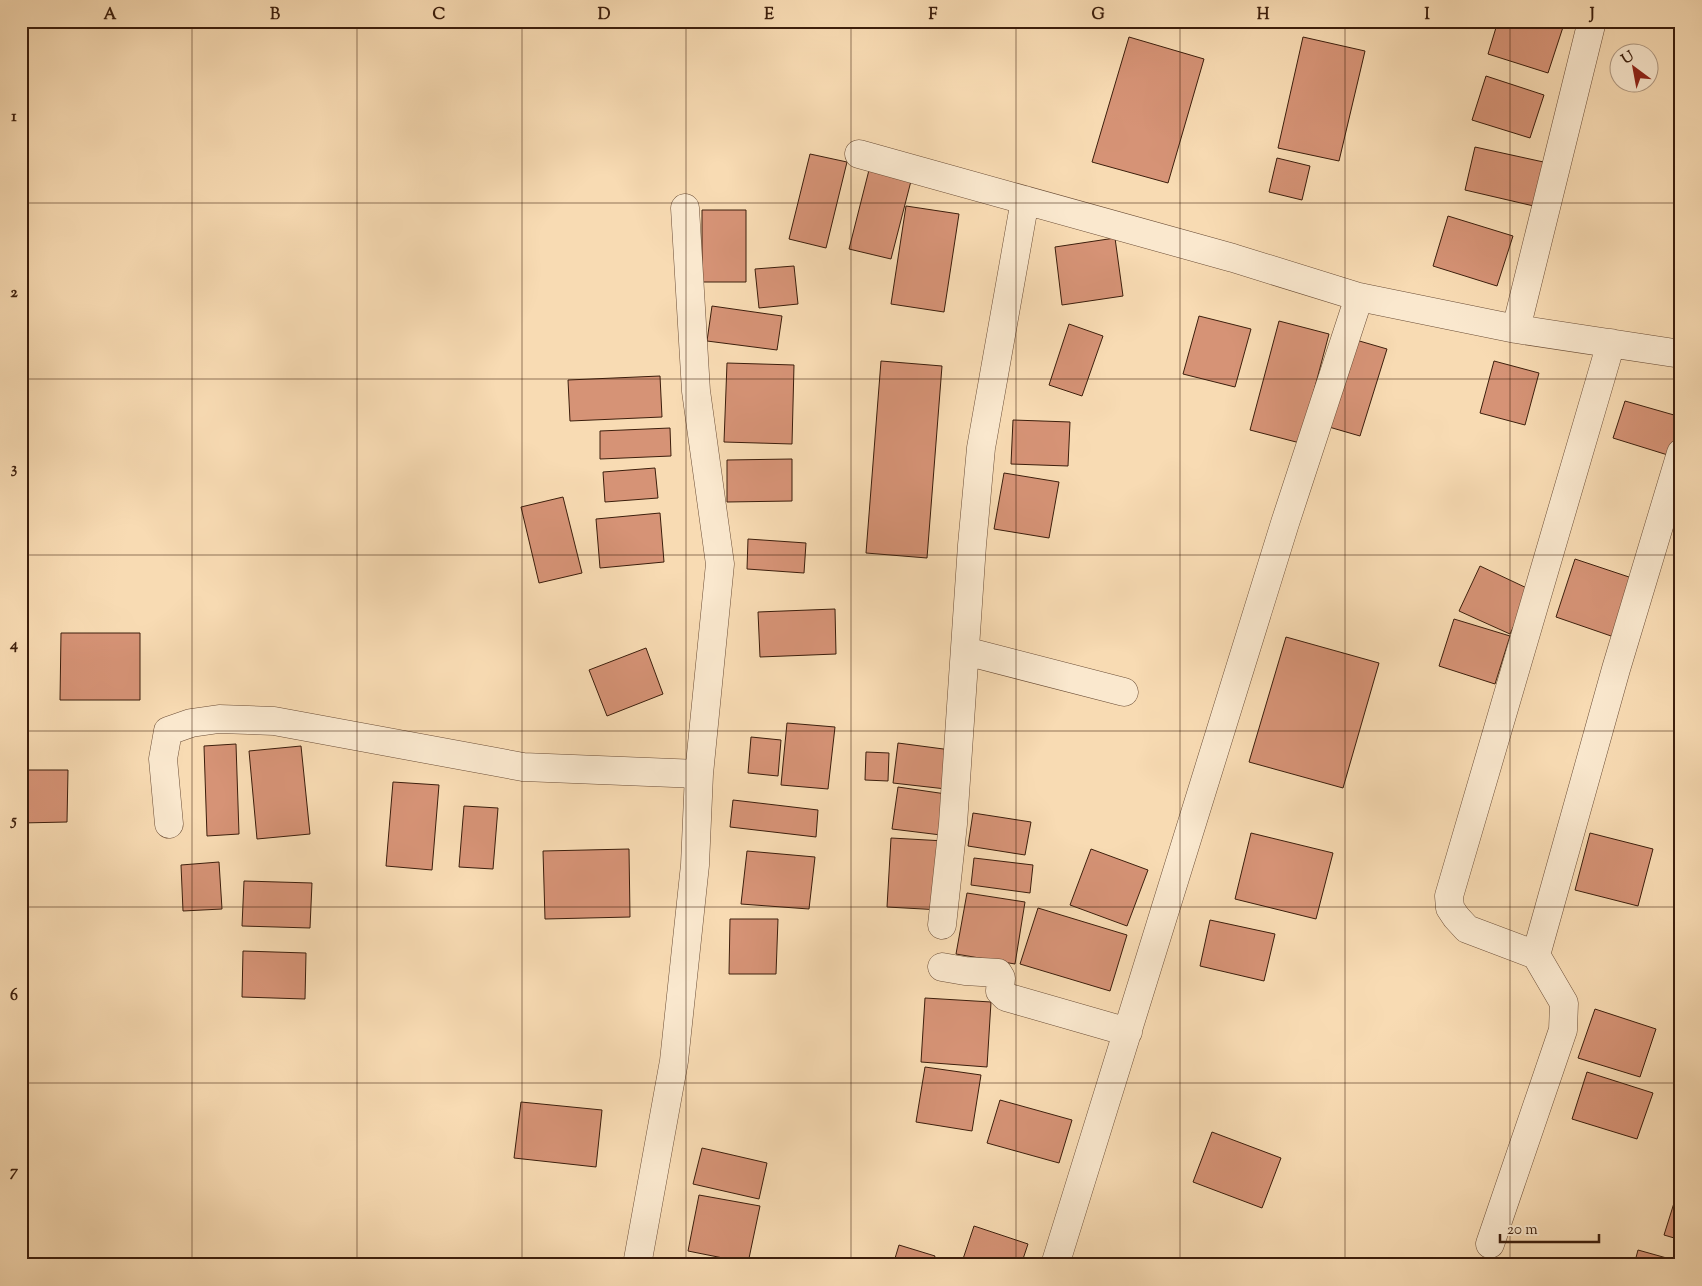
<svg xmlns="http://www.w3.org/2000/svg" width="1702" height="1286" font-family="'Sorts Mill Goudy',serif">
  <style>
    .building { fill: #d69376; stroke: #3c1e0c }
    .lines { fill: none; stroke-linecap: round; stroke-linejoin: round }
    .minor-casing { stroke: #6b4d36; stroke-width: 29 }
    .minor { stroke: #fae8ce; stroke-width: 28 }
    .grid { fill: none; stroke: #3c1e0c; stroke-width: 1; stroke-opacity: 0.55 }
    .neatline { fill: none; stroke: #3c1e0c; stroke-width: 2 }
    .grid-label { font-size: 16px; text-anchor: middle; font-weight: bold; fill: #3c1e0c }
  </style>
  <rect width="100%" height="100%" fill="#f8dbb3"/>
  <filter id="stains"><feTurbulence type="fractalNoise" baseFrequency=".004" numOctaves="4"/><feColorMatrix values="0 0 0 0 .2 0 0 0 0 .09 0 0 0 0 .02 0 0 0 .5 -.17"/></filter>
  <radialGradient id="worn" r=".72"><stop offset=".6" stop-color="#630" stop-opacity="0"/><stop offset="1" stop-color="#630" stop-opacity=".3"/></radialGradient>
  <!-- building -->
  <path class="building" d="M1498 21H1565L1548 73 1488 54Z
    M1129 37 1204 59 1168 183 1092 162Z
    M1303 37 1365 51 1339 161 1278 148Z
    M1486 76 1544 95 1530 138 1472 120Z
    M1475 147 1548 163 1538 207 1465 190Z
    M810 154 847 162 826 248 789 239Z
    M1277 158 1310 166 1302 200 1269 192Z
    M869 170 911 181 891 259 849 249Z
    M906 206 959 214 944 312 891 304Z
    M702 210H746V282H702Z
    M1448 216 1513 236 1497 286 1433 266Z
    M1115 238 1123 296 1062 305 1055 247Z
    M794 266 798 304 759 308 755 269Z
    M712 306 782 316 777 350 707 341Z
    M1199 316 1251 329 1235 387 1183 374Z
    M1279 321 1329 334 1300 443 1250 430Z
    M1069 324 1103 336 1082 396 1049 385Z
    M1356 340 1387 349 1360 436 1329 427Z
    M881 361 942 366 927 558 866 553Z
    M1494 361 1539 373 1525 425 1480 413Z
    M727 363 794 365 792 444 724 442Z
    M660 376 662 417 570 421 568 380Z
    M1625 401 1681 417V424L1671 456 1613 438Z
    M1013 420 1070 422 1068 466 1011 464Z
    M670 428 671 456 600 459V431Z
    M792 459V501L727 502V460Z
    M655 468 658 498 605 502 603 472Z
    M1004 473 1059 482 1049 538 994 529Z
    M563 497 582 573 539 583 521 507Z
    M660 513 664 562 600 568 596 519Z
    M748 539 806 543 804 573 747 569Z
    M1575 559 1635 579 1614 637 1556 617Z
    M1480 566 1531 590 1510 634 1459 611Z
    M835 609 836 654 760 657 758 612Z
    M1454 619 1510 636 1495 684 1439 666Z
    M61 633H140V700H60Z
    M1286 637 1379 663 1343 788 1249 762Z
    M646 648 663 694 607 716 589 670Z
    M787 723 835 727 828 789 781 785Z
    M751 737 781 740 778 776 748 773Z
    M898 743 951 750 946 789 893 783Z
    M236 744 239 834 207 836 204 746Z
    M301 746 310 834 257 839 249 751Z
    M866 752 889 753 888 781 865 780Z
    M21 770H68L67 822 21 823Z
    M393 782 439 785 432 870 386 866Z
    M898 787 946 794 941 835 892 829Z
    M733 800 818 810 816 837 730 827Z
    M464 806 498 808 493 869 459 867Z
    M973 813 1031 822 1025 855 968 846Z
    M1251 833 1333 853 1316 919 1235 899Z
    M1590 833 1653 849 1638 906 1575 890Z
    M891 838 945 841 941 910 887 907Z
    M629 849 630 917 545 919 543 851Z
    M1091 849 1148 870 1127 926 1070 905Z
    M747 851 815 857 809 909 741 904Z
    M974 858 1033 865 1030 893 971 885Z
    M219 862 222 909 183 911 181 865Z
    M244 881 312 883 310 928 242 926Z
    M967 893 1025 902 1015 964 956 954Z
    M1038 908 1127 935 1110 991 1020 964Z
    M730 919H778L776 974H729Z
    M1210 920 1275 934 1264 981 1200 966Z
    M243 951 306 953 305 999 242 997Z
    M925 998 991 1002 987 1067 921 1062Z
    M1595 1009 1656 1029 1640 1077 1578 1058Z
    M925 1067 981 1075 972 1131 916 1122Z
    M1587 1072 1653 1093 1637 1139 1572 1119Z
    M1000 1100 1072 1120 1059 1163 987 1143Z
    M521 1102 602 1110 596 1167 514 1158Z
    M1212 1132 1281 1158 1262 1208 1193 1182Z
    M702 1148 767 1163 759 1199 693 1184Z
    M1679 1187 1681 1188V1240L1664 1235Z
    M699 1195 760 1206 748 1263 688 1251Z
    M974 1226 1028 1244 1021 1265H961Z
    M899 1245 935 1256 932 1265H893Z
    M1638 1250 1681 1262V1265H1634Z"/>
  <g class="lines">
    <defs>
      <path id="minor" d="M859 154 1233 258 1359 297 1516 329 1681 354
        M1516 329 1592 21
        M965 651 1124 692
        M169 824 163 759 168 731 191 723 219 719 274 721 523 767 699 774
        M942 925 953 824 972 545 981 448 1025 200
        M1536 955 1467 929 1456 917 1450 908 1449 896 1611 343
        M942 967 965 971 998 973 1001 978 1000 991 1006 997 1128 1032
        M1490 1244 1563 1030 1564 1003 1536 955 1616 669 1681 453
        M637 1265 674 1061 695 865 699 774 720 564 696 391 685 208
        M1055 1265 1285 523 1359 297"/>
    </defs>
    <!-- minor casing -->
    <use href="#minor" class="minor-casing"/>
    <!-- minor -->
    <use href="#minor" class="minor"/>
  </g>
  <!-- grid -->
  <path class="grid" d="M192 21V1265M357 21V1265M522 21V1265M686 21V1265M851 21V1265M1016 21V1265M1180 21V1265M1345 21V1265M1510 21V1265M21 203H1681M21 379H1681M21 555H1681M21 731H1681M21 907H1681M21 1083H1681"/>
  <!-- margin -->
  <rect width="1702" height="1286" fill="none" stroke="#f8dbb3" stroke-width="55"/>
  <!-- north arrow -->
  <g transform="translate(1634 68) rotate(328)"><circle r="24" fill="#fae8ce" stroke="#ae9780"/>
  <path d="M0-4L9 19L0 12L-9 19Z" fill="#8f2418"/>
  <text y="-8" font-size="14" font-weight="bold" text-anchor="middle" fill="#3c1e0c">U</text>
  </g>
  <!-- scale -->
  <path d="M1500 1234v8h99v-8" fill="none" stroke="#3c1e0c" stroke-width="2.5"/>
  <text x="1507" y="1234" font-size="15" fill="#3c1e0c" stroke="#fae8ce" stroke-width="4" paint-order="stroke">20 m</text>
  <rect x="28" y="28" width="1646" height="1230" class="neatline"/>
  <g class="grid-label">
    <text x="110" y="19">A</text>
    <text x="275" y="19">B</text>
    <text x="439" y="19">C</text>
    <text x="604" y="19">D</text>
    <text x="769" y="19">E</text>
    <text x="933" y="19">F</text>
    <text x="1098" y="19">G</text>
    <text x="1263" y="19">H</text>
    <text x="1427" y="19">I</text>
    <text x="1592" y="19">J</text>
    <text x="14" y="121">1</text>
    <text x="14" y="297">2</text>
    <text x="14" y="473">3</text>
    <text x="14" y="649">4</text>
    <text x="14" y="825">5</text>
    <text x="14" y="1000">6</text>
    <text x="14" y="1176">7</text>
  </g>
  <rect width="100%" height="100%" filter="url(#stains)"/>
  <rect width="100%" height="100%" fill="url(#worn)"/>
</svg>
